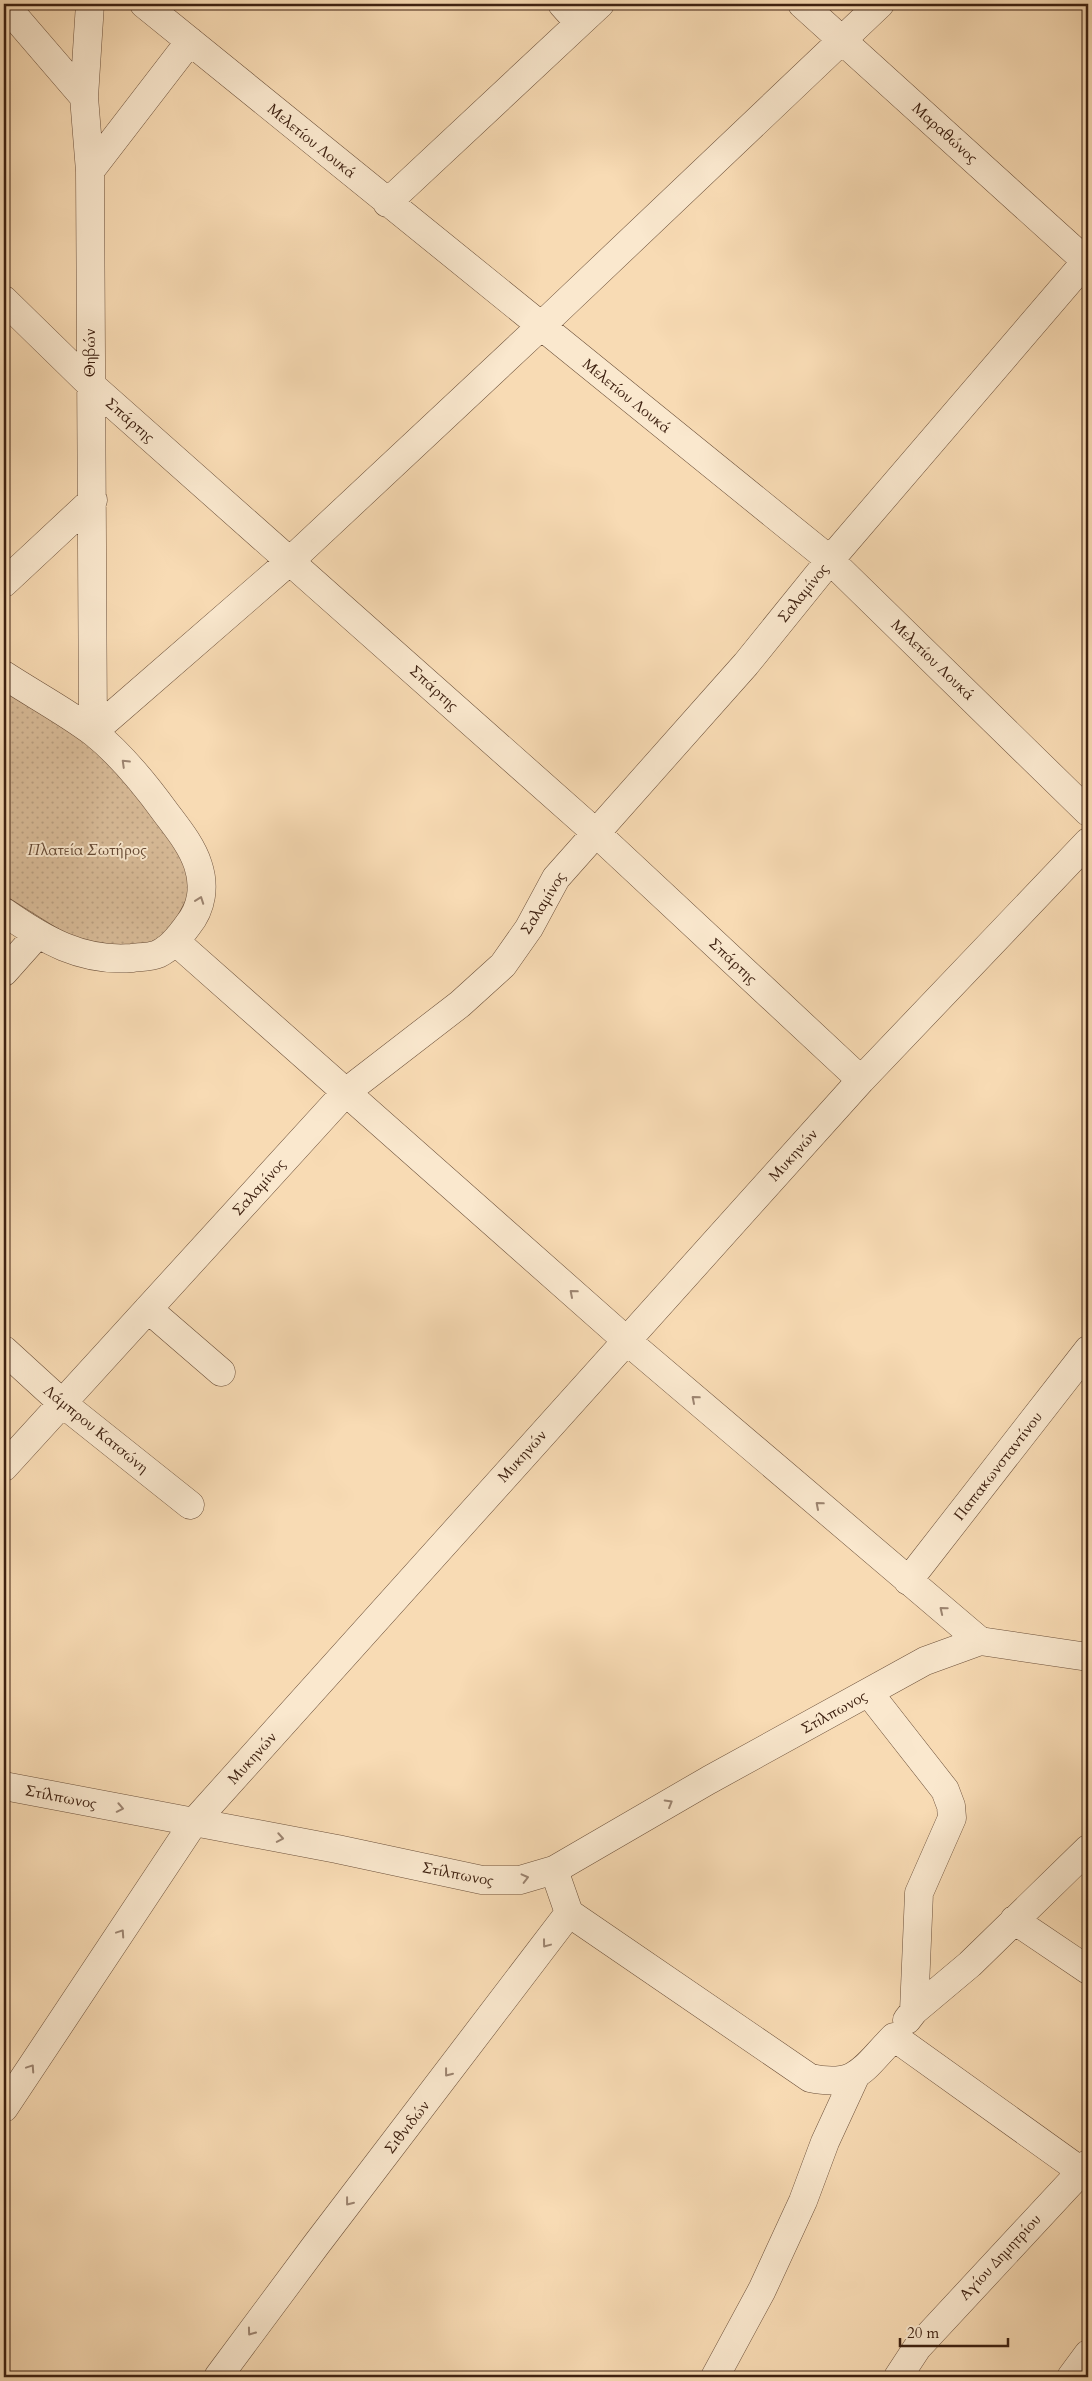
<svg xmlns="http://www.w3.org/2000/svg" width="1092" height="2381" font-family="Cardo,serif">
  <style>
    .park { fill: url(#park-dots); stroke: #8b6e54 }
    .lines { fill: none; stroke-linecap: round; stroke-linejoin: round }
    .minor-casing { stroke: #6c503a; stroke-width: 29 }
    .tertiary-casing { stroke: #6c503a; stroke-width: 29 }
    .minor { stroke: #fae8ce; stroke-width: 28 }
    .tertiary { stroke: #fae8ce; stroke-width: 28 }
    .oneway { stroke: #9c8470 }
    .labels { text-anchor: middle; dominant-baseline: central; stroke-width: 4; stroke-linejoin: round; paint-order: stroke }
    .street-label { font-size: 15px; fill: #3e2111; stroke: #fae8ce }
    .park-label { font-size: 15px; font-style: italic; fill: #644833; stroke: #fae8ce }
  </style>
  <defs>
    <pattern id="park-dots" width="8" height="8" patternUnits="userSpaceOnUse" patternTransform="scale(1.25)"><rect width="8" height="8" fill="#d8bb98"/><path d="M2 2h.1M6 6h.1" fill="none" stroke="#baa082" stroke-width="1.8" stroke-linecap="round"/></pattern>
  </defs>
  <rect width="100%" height="100%" fill="#f8dbb4"/>
  <filter id="stains"><feTurbulence type="fractalNoise" baseFrequency=".004" numOctaves="4"/><feColorMatrix values="0 0 0 0 .2 0 0 0 0 .09 0 0 0 0 .02 0 0 0 .5 -.17"/></filter>
  <radialGradient id="worn" r=".72"><stop offset=".6" stop-color="#630" stop-opacity="0"/><stop offset="1" stop-color="#630" stop-opacity=".3"/></radialGradient>
  <!-- park -->
  <path class="park" d="M4 681 91 737 180 837 192 889 170 930 149 946 87 947 4 895Z"/>
  <g class="lines">
    <defs>
      <path id="minor" d="M4 4 84 97
        M90 4 84 97 90 171 93 732
        M144 4 830 560 1088 812
        M562 4 579 23
        M802 4 1088 263
        M90 171 190 41
        M387 203 600 4
        M4 300 90 384 595 832 861 1080
        M4 583 93 500
        M4 675C33 694 65 711 93 732 122 755 145 784 166 813 178 829 192 846 198 865 205 886 202 908 188 925 180 936 171 948 158 954 151 957 140 957 132 958 82 962 44 940 4 912
        M93 732 291 560 540 327 880 4
        M175 941 626 1340 980 1641
        M4 972 37 935
        M148 1309 221 1372
        M4 1350 62 1403 190 1505
        M4 1467 346 1092 460 1004 503 965 529 928 556 878 746 664 830 560 1088 259
        M908 1581 1088 1350
        M869 1693 945 1790 951 1806 952 1818 919 1893 914 2011
        M569 1913 810 2078C858 2088 863 2068 894 2037L1088 2176
        M1014 1920 1088 1970
        M907 2020 914 2011 970 1964 1088 1849
        M4 2108 194 1822 861 1080 1088 842
        M715 2377 762 2290 803 2201 825 2142 855 2077
        M898 2377 917 2348 1088 2164
        M1071 2377 1088 2354"/>
      <path id="tertiary" d="M4 1786 337 1849 482 1880H520L554 1870 709 1780 925 1661 980 1641 1088 1657
        M218 2377 316 2245 569 1913 554 1870"/>
    </defs>
    <!-- minor casing -->
    <use href="#minor" class="minor-casing"/>
    <!-- tertiary casing -->
    <use href="#tertiary" class="tertiary-casing"/>
    <!-- minor -->
    <use href="#minor" class="minor"/>
    <!-- tertiary -->
    <use href="#tertiary" class="tertiary"/>
  </g>
  <!-- one-way arrows -->
  <defs><path id="oneway-chevron" d="M-2-3.5L2.5 0L-2 3.5" fill="none" stroke-width="1.6" stroke-linecap="round" stroke-linejoin="round" transform="scale(1.25)"/></defs>
  <g class="oneway">
    <use href="#oneway-chevron" transform="translate(125 763) rotate(-136)"/>
    <use href="#oneway-chevron" transform="translate(200 900) rotate(-70)"/>
    <use href="#oneway-chevron" transform="translate(573 1293) rotate(-139)"/>
    <use href="#oneway-chevron" transform="translate(695 1399) rotate(-139)"/>
    <use href="#oneway-chevron" transform="translate(819 1505) rotate(-139)"/>
    <use href="#oneway-chevron" transform="translate(943 1610) rotate(-141)"/>
    <use href="#oneway-chevron" transform="translate(669 1803) rotate(-30)"/>
    <use href="#oneway-chevron" transform="translate(120 1808) rotate(11)"/>
    <use href="#oneway-chevron" transform="translate(280 1838) rotate(10)"/>
    <use href="#oneway-chevron" transform="translate(525 1878) rotate(-14)"/>
    <use href="#oneway-chevron" transform="translate(121 1933) rotate(-56)"/>
    <use href="#oneway-chevron" transform="translate(546 1944) rotate(127)"/>
    <use href="#oneway-chevron" transform="translate(31 2068) rotate(-56)"/>
    <use href="#oneway-chevron" transform="translate(448 2073) rotate(128)"/>
    <use href="#oneway-chevron" transform="translate(349 2202) rotate(128)"/>
    <use href="#oneway-chevron" transform="translate(251 2332) rotate(126)"/>
  </g>
  <g class="labels">
    <!-- street labels -->
    <g class="street-label">
      <text transform="translate(945 133) rotate(42)">Μαραθώνος</text>
      <text transform="translate(312 141) rotate(39)">Μελετίου Λουκά</text>
      <text transform="translate(90 353) rotate(-90)">Θηβών</text>
      <text transform="translate(627 396) rotate(39)">Μελετίου Λουκά</text>
      <text transform="translate(130 420) rotate(41)">Σπάρτης</text>
      <text transform="translate(803 593) rotate(-51)">Σαλαμίνος</text>
      <text transform="translate(933 660) rotate(44)">Μελετίου Λουκά</text>
      <text transform="translate(434 688) rotate(42)">Σπάρτης</text>
      <text transform="translate(543 903) rotate(-58)">Σαλαμίνος</text>
      <text transform="translate(733 961) rotate(43)">Σπάρτης</text>
      <text transform="translate(793 1155) rotate(-48)">Μυκηνών</text>
      <text transform="translate(259 1187) rotate(-48)">Σαλαμίνος</text>
      <text transform="translate(96 1429) rotate(39)">Λάμπρου Κατσώνη</text>
      <text transform="translate(522 1456) rotate(-48)">Μυκηνών</text>
      <text transform="translate(998 1466) rotate(-52)">Παπακωνσταντίνου</text>
      <text transform="translate(834 1712) rotate(-29)">Στίλπωνος</text>
      <text transform="translate(252 1758) rotate(-48)">Μυκηνών</text>
      <text transform="translate(61 1797) rotate(11)">Στίλπωνος</text>
      <text transform="translate(458 1874) rotate(11)">Στίλπωνος</text>
      <text transform="translate(407 2127) rotate(-52)">Σιθνιδών</text>
      <text transform="translate(1000 2257) rotate(-47)">Αγίου Δημητρίου</text>
    </g>
    <!-- park labels -->
    <g class="park-label">
      <text x="87" y="850">Πλατεία Σωτήρος</text>
    </g>
  </g>
  <!-- margin -->
  <rect width="1092" height="2381" fill="none" stroke="#f8dbb4" stroke-width="20"/>
  <rect x="5" y="5" width="1082" height="2371" fill="none" stroke="#3e2111" stroke-width="2.5"/>
  <rect x="10" y="10" width="1072" height="2361" fill="none" stroke="#3e2111"/>
  <!-- scale -->
  <path d="M900 2338v8h108v-8" fill="none" stroke="#3e2111" stroke-width="2.5"/>
  <text x="907" y="2338" font-size="15" fill="#3e2111" stroke="#fae8ce" stroke-width="4" paint-order="stroke">20 m</text>
  <rect width="100%" height="100%" filter="url(#stains)"/>
  <rect width="100%" height="100%" fill="url(#worn)"/>
</svg>
